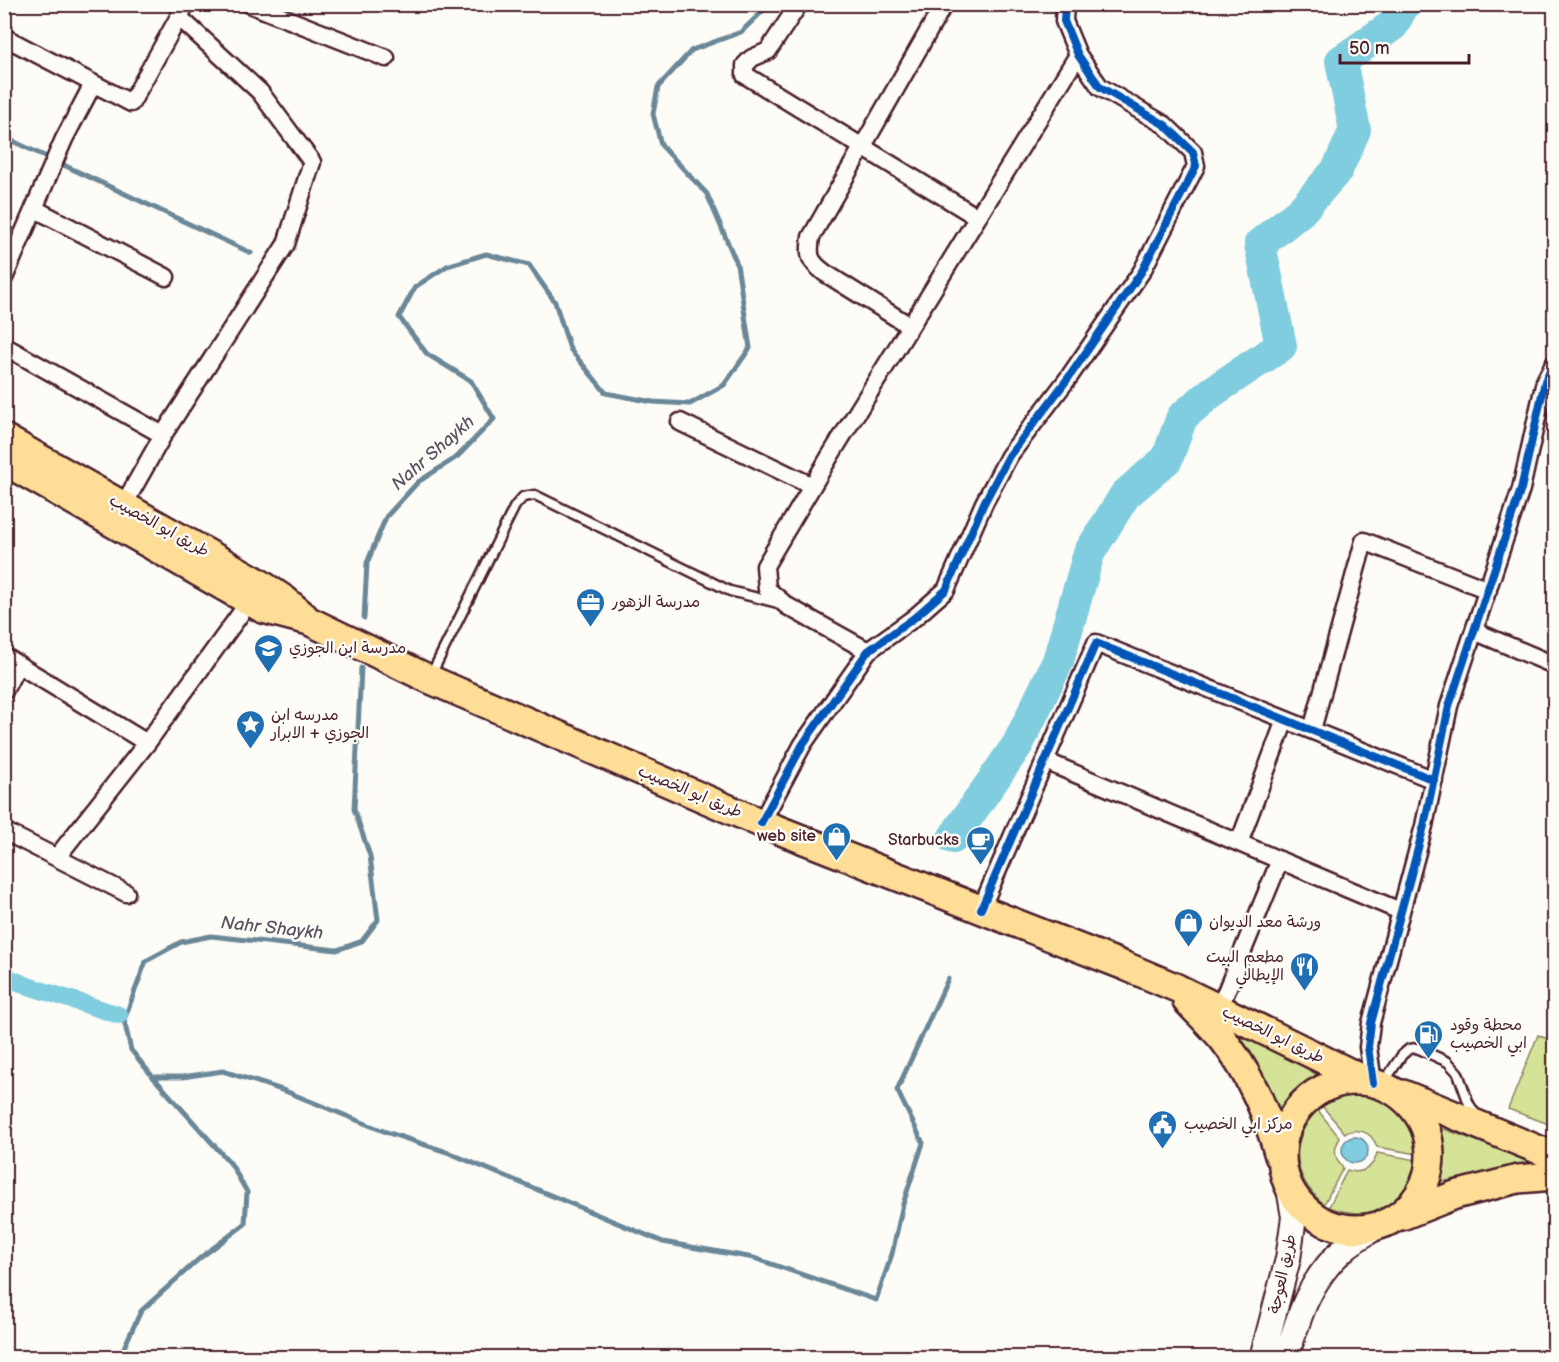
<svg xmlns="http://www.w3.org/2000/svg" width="1559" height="1362" font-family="'Balsamiq Sans','Playpen Sans Arabic',sans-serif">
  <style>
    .green { fill: #d4e397; stroke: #8f8161; stroke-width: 1.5 }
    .water { fill: #80cddf; stroke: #6a8797; stroke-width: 1.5 }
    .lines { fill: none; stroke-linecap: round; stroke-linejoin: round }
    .stream { stroke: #6a8797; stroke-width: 5 }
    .canal { stroke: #80cddf; stroke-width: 18 }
    .river { stroke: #80cddf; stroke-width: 32 }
    .lane-casing { stroke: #4a1f2b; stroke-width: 13 }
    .street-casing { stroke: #4a1f2b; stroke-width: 21 }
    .secondary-casing { stroke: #4a1f2b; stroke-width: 28 }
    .primary-casing { stroke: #4a1f2b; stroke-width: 32 }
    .lane { stroke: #fdfcf7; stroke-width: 8 }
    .street { stroke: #fdfcf7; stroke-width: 16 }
    .secondary { stroke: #fdfcf7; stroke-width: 24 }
    .primary { stroke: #fedd96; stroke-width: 27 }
    .cycleway-casing { stroke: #fdfcf7; stroke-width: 11 }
    .cycleway { stroke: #0057b8; stroke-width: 8 }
    .labels { text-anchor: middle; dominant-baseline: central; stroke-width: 5; stroke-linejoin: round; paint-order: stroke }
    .street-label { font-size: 16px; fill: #4a1f2b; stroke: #fdfcf7 }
    .poi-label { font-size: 16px; fill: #4a1f2b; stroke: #fdfcf7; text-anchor: start }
    .water-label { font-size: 18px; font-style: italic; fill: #5a5361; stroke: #fdfcf7 }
  </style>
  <rect width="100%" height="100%" fill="#fdfcf7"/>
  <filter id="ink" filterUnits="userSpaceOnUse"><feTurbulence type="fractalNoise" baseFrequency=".0167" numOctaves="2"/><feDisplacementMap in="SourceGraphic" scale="12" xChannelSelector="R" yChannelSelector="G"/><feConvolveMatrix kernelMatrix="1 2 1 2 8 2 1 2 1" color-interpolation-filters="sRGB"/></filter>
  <g filter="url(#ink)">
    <!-- green -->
    <path class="green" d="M1238 1033 1292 1059 1320 1077 1296 1090 1280 1111 1270 1087Z
      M1538 1035 1554 1042V1126L1508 1109Z
      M1352 1094C1392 1096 1412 1115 1418 1154L1377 1147C1372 1132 1359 1127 1345 1133L1322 1106 1336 1098Z
      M1317 1109 1340 1138C1333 1149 1334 1158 1343 1168L1324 1204C1291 1176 1289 1143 1317 1109Z
      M1436 1126 1525 1159 1532 1163 1526 1166 1435 1183C1441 1162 1441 1146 1436 1126Z
      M1377 1153 1417 1160C1406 1206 1373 1223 1329 1207L1347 1170C1361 1175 1374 1168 1377 1153Z"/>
    <!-- water -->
    <path class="water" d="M1342 1150a13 13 0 1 1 26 0a13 13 0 1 1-26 0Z"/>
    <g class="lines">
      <!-- stream -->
      <path class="stream" d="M4 137 251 253
        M364 618 367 563 386 517 418 482 457 457 494 419 471 381 427 354 399 317 415 287 447 266 486 254 529 265 555 302 570 349 606 393 653 402 690 404 724 385 750 348 737 264 707 194 661 145 653 114 658 87 692 50 741 32 770 4
        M153 1077H182L223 1071 285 1091 386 1132 447 1152 663 1242 754 1258 876 1300 892 1254 903 1204 923 1143 897 1090 948 979
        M119 1358 141 1311 200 1258 245 1224 247 1192 231 1164 153 1077 131 1050 124 1020 146 961 181 942 211 936 337 950 362 941 378 920 370 856 354 809 361 668"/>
      <!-- canal -->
      <path class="canal" d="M4 976 28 986 119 1015"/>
      <!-- river -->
      <path class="river" d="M953 838 1018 744 1058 661 1089 553 1125 495 1167 459 1182 417 1212 392 1281 346 1260 244 1301 211 1337 170 1355 130 1341 61 1393 25 1404 4"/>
      <defs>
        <path id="lane" d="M431 675 515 506 523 497 535 495 730 591 778 603
          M1382 1085 1402 1055 1409 1049 1417 1048 1448 1062 1458 1073 1469 1104 1476 1115"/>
        <path id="street" d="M249 4 386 58
          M799 4 768 51 752 58 745 65V75L977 217
          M4 37 131 103 186 4
          M35 209 166 277
          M4 278 64 139 93 84
          M910 326 825 273C809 261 808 256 811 237L944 4
          M4 346 163 435
          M680 422 812 486
          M123 506 163 435 286 244 312 162 260 92 180 18
          M1474 631 1554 665
          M868 651 787 606 767 589 765 566 830 456 1078 55
          M4 656 147 743
          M4 691 18 664
          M1312 730 1364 541 1488 590
          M1045 761 1400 911
          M761 823 803 744 868 651 914 618 946 590 984 503 1009 456 1069 377 1142 271 1196 166 1193 152 1165 125 1100 87 1078 55 1064 21 1065 4
          M4 831 126 893
          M1239 843 1285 720
          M57 857 147 743 249 602
          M981 909 1096 643 1434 780
          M1219 1009 1280 860
          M1373 1083 1368 1047 1371 1023 1424 826 1449 706 1521 489 1545 381 1554 364"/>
        <path id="secondary" d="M1262 1358 1288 1259 1294 1217 1289 1188
          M1286 1358C1299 1315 1310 1278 1345 1248 1354 1240 1366 1234 1376 1227"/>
        <path id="primary" d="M4 438 258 582 285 600 304 616
          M4 461 263 609 309 621 429 679 761 823 1125 966 1177 988 1369 1082
          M1187 1001C1200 1015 1214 1028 1225 1042 1251 1076 1268 1116 1279 1156
          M1282 1155a74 74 0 1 1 148 0a74 74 0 1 1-148 0Z
          M1403 1094 1554 1156
          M1402 1216 1455 1195 1518 1179 1554 1176"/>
      </defs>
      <!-- lane casing -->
      <use href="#lane" class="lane-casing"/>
      <!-- street casing -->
      <use href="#street" class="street-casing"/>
      <!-- secondary casing -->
      <use href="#secondary" class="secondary-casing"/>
      <!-- primary casing -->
      <use href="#primary" class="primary-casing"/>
      <!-- lane -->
      <use href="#lane" class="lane"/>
      <!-- street -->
      <use href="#street" class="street"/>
      <!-- secondary -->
      <use href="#secondary" class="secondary"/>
      <!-- primary -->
      <use href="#primary" class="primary"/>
      <defs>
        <path id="cycleway" d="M761 823 803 744 868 651 914 618 946 590 984 503 1009 456 1069 377 1142 271 1196 166 1193 152 1165 125 1100 87 1078 55 1064 21 1065 4
          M981 909 1096 643 1434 780
          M1373 1083 1368 1047 1371 1023 1424 826 1449 706 1521 489 1545 381 1554 364"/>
      </defs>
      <!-- cycleway casing -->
      <use href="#cycleway" class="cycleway-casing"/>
      <!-- cycleway -->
      <use href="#cycleway" class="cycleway"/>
    </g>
  </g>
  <!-- icons -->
  <defs>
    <symbol id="office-pin" viewBox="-11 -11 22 30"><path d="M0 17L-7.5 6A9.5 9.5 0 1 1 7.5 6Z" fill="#1f6fb2" stroke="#fdfcf7"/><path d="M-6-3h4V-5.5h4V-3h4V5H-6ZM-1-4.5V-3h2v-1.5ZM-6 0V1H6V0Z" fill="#fff"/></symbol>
    <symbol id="school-pin" viewBox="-11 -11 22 30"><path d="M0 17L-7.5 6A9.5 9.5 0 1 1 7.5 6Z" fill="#1f6fb2" stroke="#fdfcf7"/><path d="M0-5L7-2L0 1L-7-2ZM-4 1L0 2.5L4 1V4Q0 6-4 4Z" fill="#fff"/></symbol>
    <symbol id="sight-pin" viewBox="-11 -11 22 30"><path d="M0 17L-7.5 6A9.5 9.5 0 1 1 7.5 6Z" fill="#1f6fb2" stroke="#fdfcf7"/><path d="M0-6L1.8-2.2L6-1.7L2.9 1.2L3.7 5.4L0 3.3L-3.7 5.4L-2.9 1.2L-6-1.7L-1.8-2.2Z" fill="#fff"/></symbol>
    <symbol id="shop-pin" viewBox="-11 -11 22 30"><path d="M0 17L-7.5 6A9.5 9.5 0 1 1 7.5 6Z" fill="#1f6fb2" stroke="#fdfcf7"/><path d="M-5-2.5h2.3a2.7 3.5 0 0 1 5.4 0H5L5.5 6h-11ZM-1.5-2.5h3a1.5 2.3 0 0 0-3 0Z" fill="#fff"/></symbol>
    <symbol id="cafe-pin" viewBox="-11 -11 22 30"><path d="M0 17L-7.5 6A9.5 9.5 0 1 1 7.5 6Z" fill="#1f6fb2" stroke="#fdfcf7"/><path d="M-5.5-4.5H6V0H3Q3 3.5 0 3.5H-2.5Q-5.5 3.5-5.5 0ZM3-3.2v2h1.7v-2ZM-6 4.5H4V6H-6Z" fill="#fff"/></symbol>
    <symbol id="restaurant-pin" viewBox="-11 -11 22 30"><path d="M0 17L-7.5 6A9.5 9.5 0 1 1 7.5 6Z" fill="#1f6fb2" stroke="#fdfcf7"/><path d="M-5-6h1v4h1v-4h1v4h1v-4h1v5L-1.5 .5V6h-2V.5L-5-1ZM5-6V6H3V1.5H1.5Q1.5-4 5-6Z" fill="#fff"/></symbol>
    <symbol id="fuel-pin" viewBox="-11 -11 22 30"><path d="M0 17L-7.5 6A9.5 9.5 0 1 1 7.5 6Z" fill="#1f6fb2" stroke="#fdfcf7"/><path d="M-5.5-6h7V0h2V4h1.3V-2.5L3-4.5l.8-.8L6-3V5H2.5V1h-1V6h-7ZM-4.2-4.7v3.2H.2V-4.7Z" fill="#fff"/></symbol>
    <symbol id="civic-pin" viewBox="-11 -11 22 30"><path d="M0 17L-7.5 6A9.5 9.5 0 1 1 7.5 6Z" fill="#1f6fb2" stroke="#fdfcf7"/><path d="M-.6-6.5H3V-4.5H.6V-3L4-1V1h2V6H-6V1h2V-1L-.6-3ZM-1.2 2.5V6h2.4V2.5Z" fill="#fff"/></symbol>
  </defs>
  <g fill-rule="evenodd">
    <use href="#office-pin" x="574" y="586" width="33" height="45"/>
    <use href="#school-pin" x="252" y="632" width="33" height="45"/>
    <use href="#sight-pin" x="234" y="708" width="33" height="45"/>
    <use href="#shop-pin" x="820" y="820" width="33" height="45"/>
    <use href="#cafe-pin" x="964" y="824" width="33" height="45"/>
    <use href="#shop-pin" x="1172" y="906" width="33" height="45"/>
    <use href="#restaurant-pin" x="1288" y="950" width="33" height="45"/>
    <use href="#fuel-pin" x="1412" y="1018" width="33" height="45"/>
    <use href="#civic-pin" x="1146" y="1108" width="33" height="45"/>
  </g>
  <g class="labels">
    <!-- street labels -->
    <g class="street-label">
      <text transform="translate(159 526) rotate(29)">طريق ابو الخصيب</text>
      <text transform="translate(690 792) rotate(23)">طريق ابو الخصيب</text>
      <text transform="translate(1273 1035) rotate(26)">طريق ابو الخصيب</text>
      <text transform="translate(1283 1274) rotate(-78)">طريق العوجة</text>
    </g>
    <!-- poi labels -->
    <g class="poi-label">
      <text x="612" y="602">مدرسة الزهور</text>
      <text x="289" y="648">مدرسة ابن الجوزي</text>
      <text x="271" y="715">مدرسه ابن<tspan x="271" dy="18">الجوزي + الابرار</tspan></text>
      <text x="816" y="836" text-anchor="end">web site</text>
      <text x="959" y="840" text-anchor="end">Starbucks</text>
      <text x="1209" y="922">ورشة معد الديوان</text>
      <text x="1284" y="957" text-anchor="end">مطعم البيت<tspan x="1284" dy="18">الإيطالي</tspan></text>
      <text x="1450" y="1025">محطة وقود<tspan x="1450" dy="18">ابي الخصيب</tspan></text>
      <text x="1184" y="1124">مركز ابي الخصيب</text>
    </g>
    <!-- water labels -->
    <g class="water-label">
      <text transform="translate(433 453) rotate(-41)">Nahr Shaykh</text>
      <text transform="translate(272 928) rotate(6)">Nahr Shaykh</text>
    </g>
  </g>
  <!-- margin -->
  <rect width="1559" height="1362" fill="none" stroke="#fdfcf7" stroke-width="24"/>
  <rect x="12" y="12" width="1535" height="1338" fill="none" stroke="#4a1f2b" stroke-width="2" filter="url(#ink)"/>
  <!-- scale -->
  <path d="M1340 54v9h129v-9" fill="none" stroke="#4a1f2b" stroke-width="3"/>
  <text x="1349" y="54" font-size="18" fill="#4a1f2b" stroke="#fdfcf7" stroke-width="4.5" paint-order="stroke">50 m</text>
</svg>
